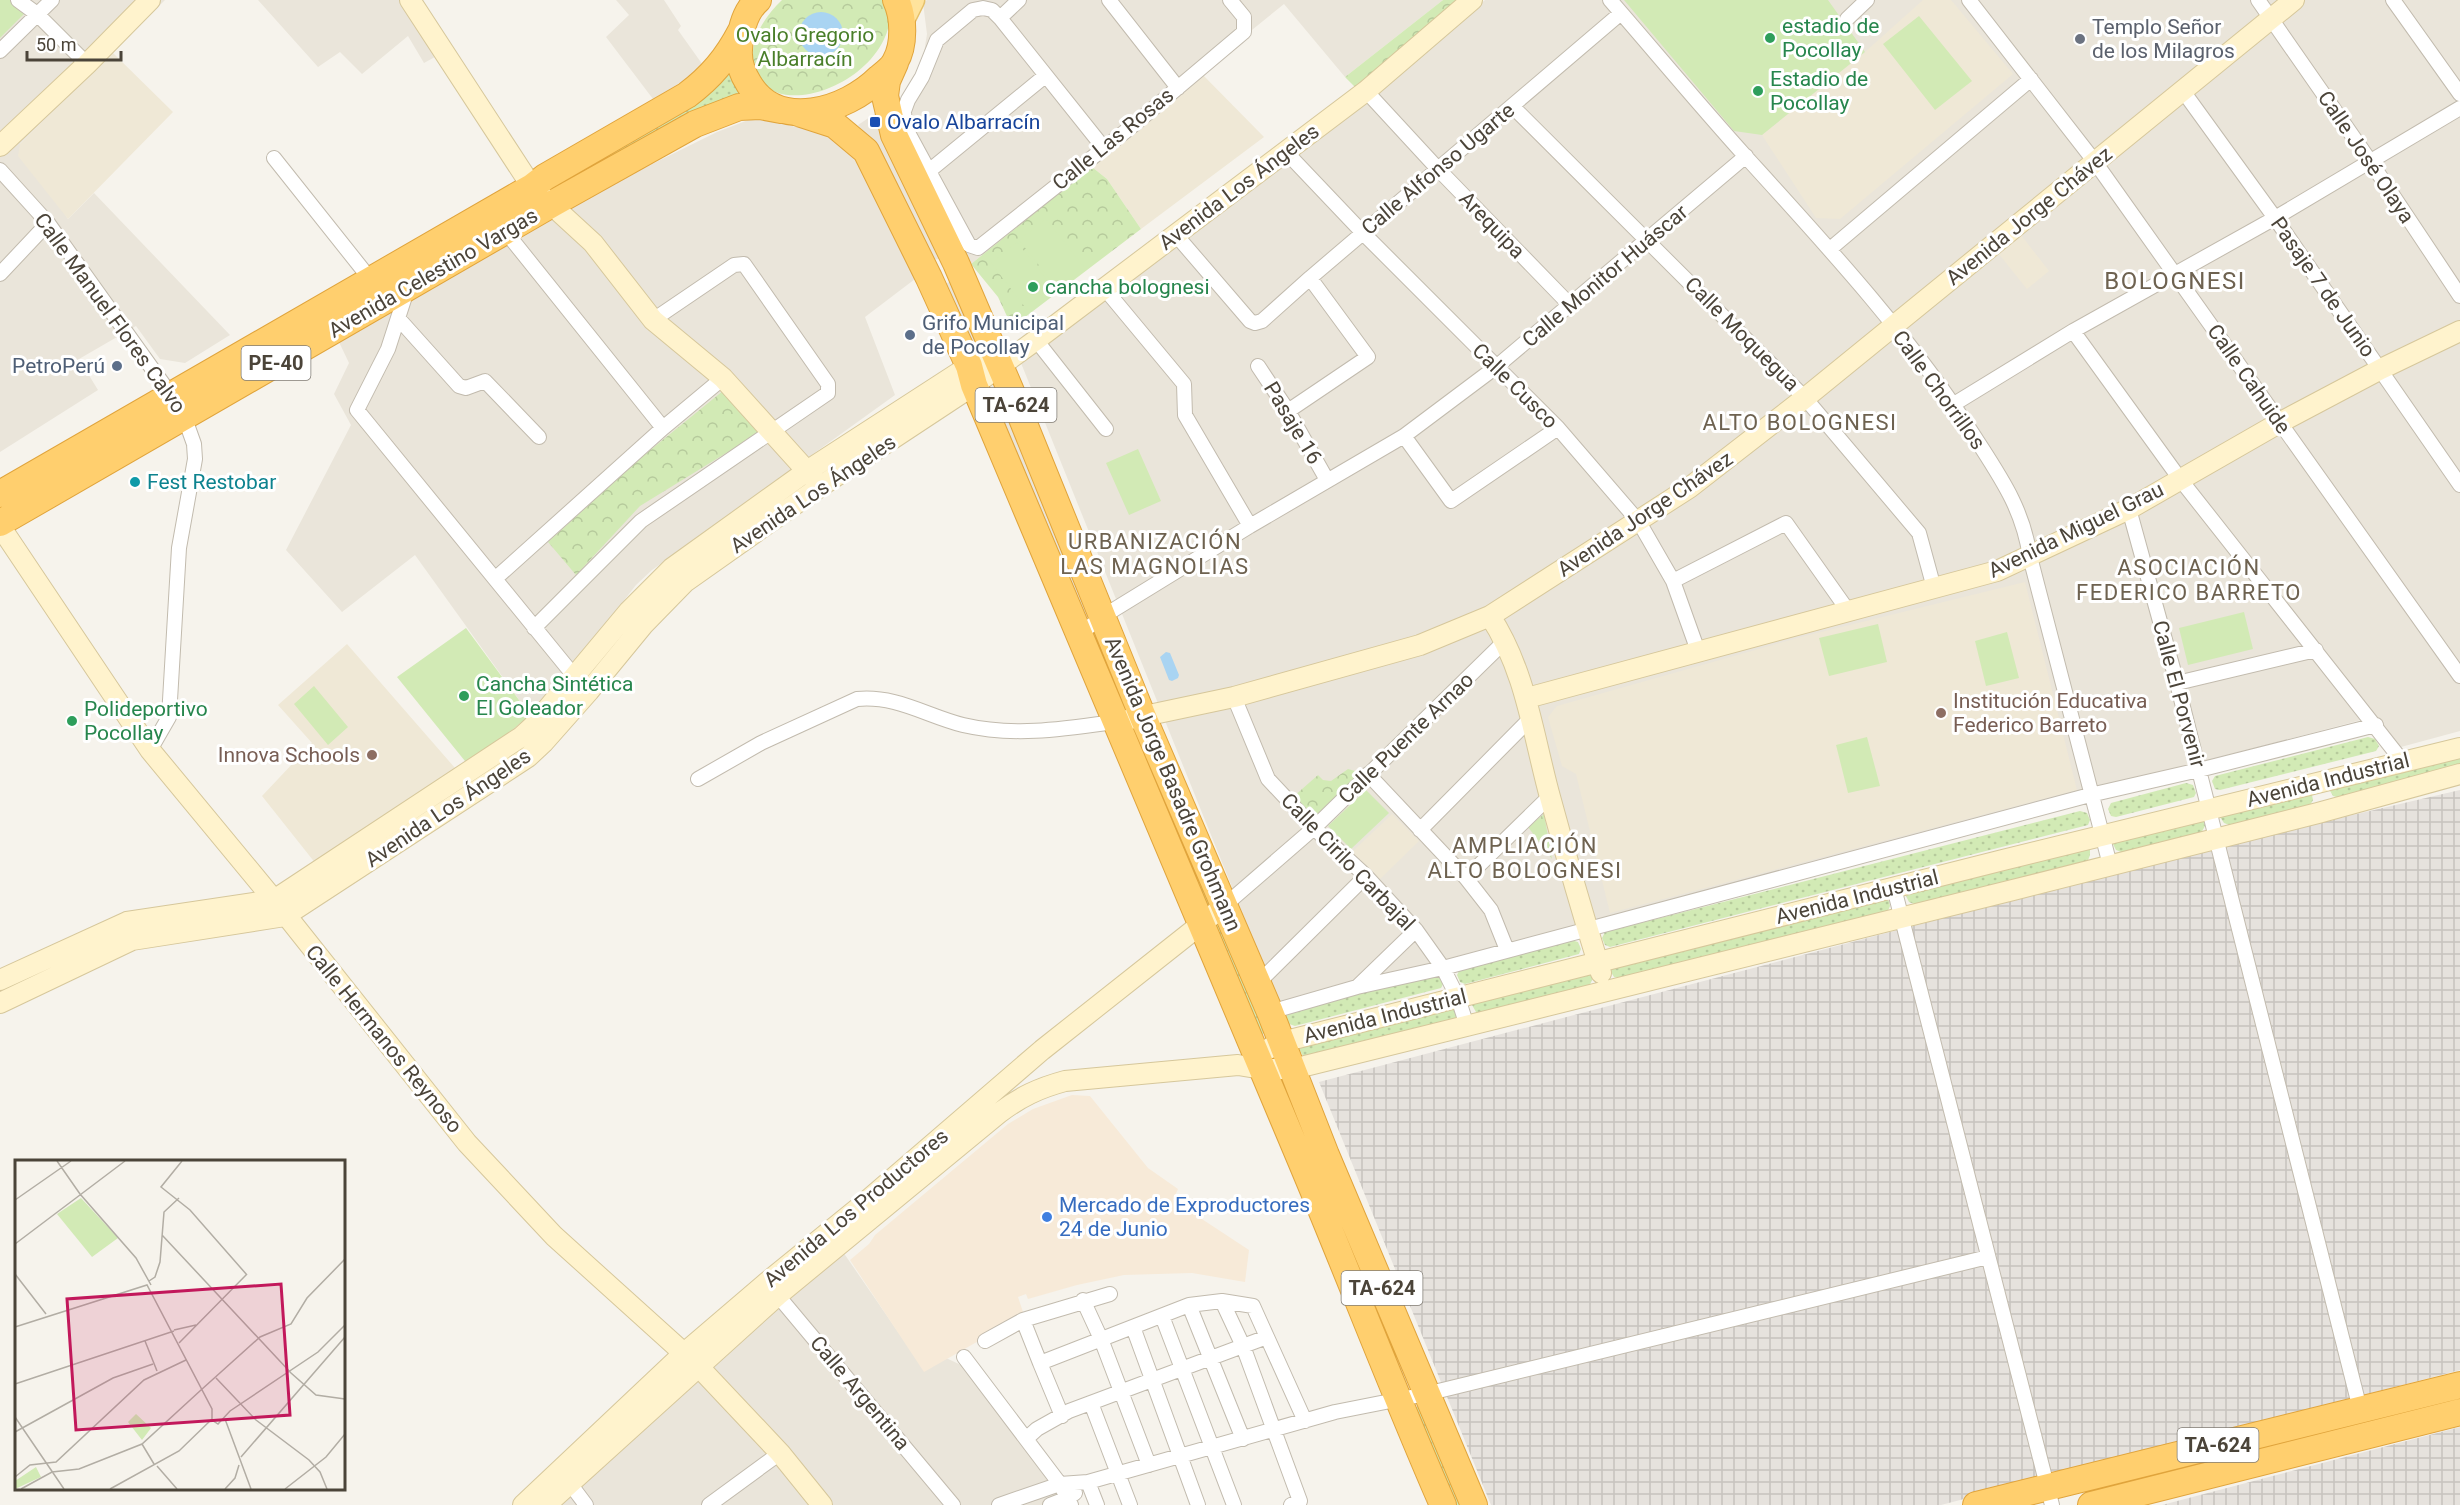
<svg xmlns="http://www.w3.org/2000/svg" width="2460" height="1505" font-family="Roboto,sans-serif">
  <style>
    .residential { fill: #eae5da }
    .commercial { fill: #f7ead8 }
    .industrial { fill: url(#industrial-grid) }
    .education { fill: #efe8d6 }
    .grass { fill: url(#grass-dots) }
    .park { fill: url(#park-crowns) }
    .pitch { fill: #d2eab5 }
    .water { fill: #a9d4f2 }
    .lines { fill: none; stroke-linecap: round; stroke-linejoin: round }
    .street-casing { stroke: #c2bbae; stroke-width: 16 }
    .secondary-casing { stroke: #d6c79b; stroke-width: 22 }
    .primary-casing { stroke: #e6c16a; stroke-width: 25 }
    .highway-casing { stroke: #e0a43c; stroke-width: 28 }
    .street { stroke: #fff; stroke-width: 14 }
    .secondary { stroke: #fff3cd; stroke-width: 20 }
    .primary { stroke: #ffe39c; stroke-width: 22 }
    .highway { stroke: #ffcf6e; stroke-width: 26 }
    .leisure-dot { fill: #2e9e5b; stroke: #fff; stroke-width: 2 }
    .worship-dot { fill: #6b7280; stroke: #fff; stroke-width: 2 }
    .transit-dot { fill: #1a4fb4; stroke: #fff; stroke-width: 2 }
    .service-dot { fill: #5c6f8a; stroke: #fff; stroke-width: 2 }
    .culture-dot { fill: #0f9aa8; stroke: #fff; stroke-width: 2 }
    .education-dot { fill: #8d6e63; stroke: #fff; stroke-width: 2 }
    .shop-dot { fill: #3f7fe0; stroke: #fff; stroke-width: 2 }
    .labels { text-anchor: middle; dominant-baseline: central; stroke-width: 6; stroke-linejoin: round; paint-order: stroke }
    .shield { fill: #fff; stroke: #817c74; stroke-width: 1.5 }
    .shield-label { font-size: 20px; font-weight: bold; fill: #4b4439 }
    .leisure-label { font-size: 21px; fill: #27864d; stroke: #fff; text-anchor: start }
    .worship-label { font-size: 21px; fill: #5b616d; stroke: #fff; text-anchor: start }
    .park-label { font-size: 21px; fill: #4a7f2a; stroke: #fff }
    .transit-label { font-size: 21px; fill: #164399; stroke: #fff; text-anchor: start }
    .street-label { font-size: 21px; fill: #4b4439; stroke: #fff }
    .service-label { font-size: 21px; fill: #4e5e75; stroke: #fff; text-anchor: start }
    .culture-label { font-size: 21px; fill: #0d838f; stroke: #fff; text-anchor: start }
    .education-label { font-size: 21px; fill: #785e54; stroke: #fff; text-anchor: start }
    .shop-label { font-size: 21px; fill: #366cbe; stroke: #fff; text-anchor: start }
    .neighbourhood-label { font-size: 22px; letter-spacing: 1.5px; fill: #6e6250; stroke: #fff }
    .quarter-label { font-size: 24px; letter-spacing: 1.5px; fill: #6e6250; stroke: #fff }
    .inset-road { fill: none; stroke: #b2ada4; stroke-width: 1.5 }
    .view { fill: #c2185b; fill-opacity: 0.15; stroke: #c2185b; stroke-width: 3 }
    .inset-edge { fill: none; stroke: #4b4439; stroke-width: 3 }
  </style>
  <defs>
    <pattern id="industrial-grid" width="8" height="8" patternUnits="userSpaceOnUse" patternTransform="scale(1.5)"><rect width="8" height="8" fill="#e6e2dd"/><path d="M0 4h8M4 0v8" fill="none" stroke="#c7c3be"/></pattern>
    <pattern id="grass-dots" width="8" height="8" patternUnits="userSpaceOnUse" patternTransform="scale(1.5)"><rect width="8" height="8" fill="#d2eab5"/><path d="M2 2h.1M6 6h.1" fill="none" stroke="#b6ca9c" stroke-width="1.8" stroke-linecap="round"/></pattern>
    <pattern id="park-crowns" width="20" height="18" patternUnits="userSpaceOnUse" patternTransform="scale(1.5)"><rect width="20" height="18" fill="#d2eab5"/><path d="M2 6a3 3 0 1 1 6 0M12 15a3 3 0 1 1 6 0" fill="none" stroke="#b6ca9c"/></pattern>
  </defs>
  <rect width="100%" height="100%" fill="#f6f3ec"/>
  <!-- residential -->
  <path class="residential" d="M0 0H165L20 144 68 219 94 193 230 335 185 363 160 359 136 326 79 359 98 390 0 452Z
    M258 0H410L442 53 424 63 408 36 362 74 340 52 318 67Z
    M616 0H664L681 26 678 30 705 68 653 99 606 37 629 15Z
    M927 0H1443L1345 77 1284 4 1200 72 1092 167 971 264 902 103 922 65 927 34 923 3Z
    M1485 0H2460V731L2401 747 2361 720 1279 1004 1021 363 1365 103Z
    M876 113 882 135 943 253 939 259 932 260 873 146 858 125Z
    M756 117 833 136 862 158 915 279 865 317 895 395 652 570 636 585 578 659 530 715 415 555 342 612 286 550 351 425 334 394 349 363 339 342 555 212 717 132Z
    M949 282 956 284 982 349 980 354 975 356 944 285Z
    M992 386 999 388 1089 615 1084 617 988 388Z
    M843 1252 925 1371 946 1358 961 1365 1048 1473 1067 1505H561L720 1353Z"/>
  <!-- commercial -->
  <path class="commercial" d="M1072 1095 1090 1096 1148 1168 1178 1189 1173 1200 1249 1250 1245 1282 1192 1273 1124 1275 1077 1285 1028 1299 1026 1294 1018 1297 1024 1315 924 1372 850 1260 869 1244 875 1235 1008 1124 1033 1109Z"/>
  <!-- industrial -->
  <path class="industrial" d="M2460 790V1370L1941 1505H1491L1319 1082 2206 849Z
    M2460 1427V1505H2162Z"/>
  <!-- education -->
  <path class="education" d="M1923 0H1951L2013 74 1840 219 1816 218 1762 135 1865 52Z
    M112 52 173 112 68 219 18 156 20 144Z
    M1200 72 1264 137 1141 229 1107 179 1092 167Z
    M2021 235 2049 271 2027 289 1998 253Z
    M2025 582 2077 790 1610 913 1576 774 1562 766 1548 717 1557 706 1805 636Z
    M347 644 455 768 316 864 262 796 312 743 278 705Z
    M1392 814 1419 841 1379 880 1352 852Z"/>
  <!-- grass -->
  <path class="grass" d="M731 64 748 94 727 98 713 104 559 188 557 183Z
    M1135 727 1212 904 1206 907 1129 731Z
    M2368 737 2375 739 2379 746 2376 751 2220 790 2215 789 2212 781 2215 776Z
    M2460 752V768L2340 798 2333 796 2329 789Z
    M2186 783 2193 785 2196 793 2194 797 2116 817 2111 816 2108 809 2111 803Z
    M2305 792 2312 795 2313 800 2309 807 2232 826 2224 823 2220 817Z
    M2080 811 2087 813 2090 820 2088 825 1610 947 1605 945 1602 938 1605 932Z
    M2204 821 2205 826 2201 833 2124 853 2116 850 2113 844 2120 838Z
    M2083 848 2090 850V855L2087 863 1917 905 1909 902 1906 896 1913 890Z
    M1883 898 1889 901 1890 906 1887 913 1622 979 1614 977 1610 970 1618 964Z
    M1217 922 1224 925 1266 1032 1261 1035 1211 926Z
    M1571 940 1578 942 1581 949 1579 954 1465 984 1460 982 1457 975 1460 969Z
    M1586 972 1592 974V980L1589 987 1484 1013 1476 1012 1472 1005 1476 999Z
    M1433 975 1439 976 1443 984 1441 988 1295 1026 1289 1024 1286 1017 1290 1011Z
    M1451 1007 1456 1009 1457 1015 1454 1022 1311 1058 1303 1056 1299 1049 1303 1044Z
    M1421 1405 1467 1505H1452L1415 1408Z"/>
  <!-- park -->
  <path class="park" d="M782 0H889C905 79 761 135 753 60 751 37 766 15 782 0Z
    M1443 0H1463L1355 87 1345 77Z
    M1092 167 1107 179 1141 229 1012 327 998 297 971 264Z
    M724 390 762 431 640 506 576 575 548 542 643 456Z
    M1348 769 1362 773 1315 818 1293 797 1318 775 1323 780 1331 781Z
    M1544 814 1552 859 1528 827Z"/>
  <!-- pitch -->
  <path class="pitch" d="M0 0H15L26 12 0 38Z
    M1624 0H1828L1865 52 1762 135 1734 131Z
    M1919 16 1972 81 1935 110 1883 44Z
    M1046 219 1084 267 1057 288 1019 240Z
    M1017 242 1055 290 1028 311 991 263Z
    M1138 449 1161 501 1129 515 1106 463Z
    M2244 612 2253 649 2188 665 2179 628Z
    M1878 624 1887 662 1829 676 1819 638Z
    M466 628 530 715 469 766 397 677Z
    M2007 632 2019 678 1986 686 1975 641Z
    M314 686 348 727 328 745 294 704Z
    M1867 737 1880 786 1848 793 1836 745Z
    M1366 790 1389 813 1351 849 1328 826Z"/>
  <!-- water -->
  <path class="water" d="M799 34a22 22 0 1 1 44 0a22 22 0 1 1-44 0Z
    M1166 652 1170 653 1179 675 1178 678 1172 681 1169 680 1160 657Z"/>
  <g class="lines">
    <defs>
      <path id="street" d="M18 0 37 14 87 64
        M1109 0 1178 88
        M1610 0C1656 53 1700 106 1747 158 1828 247 1911 337 1976 439 2001 478 2023 509 2030 557L2110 865
        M1969 0 2095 162 2460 676
        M2258 0 2370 161 2460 296
        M2393 0 2460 94
        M1000 18 1019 0
        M1847 19 1867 0
        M0 51 52 0
        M1366 91 1438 169 1570 305
        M2183 91 2275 218 2460 485
        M1512 106 1805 398 1919 533 1934 588
        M1103 147 1000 18 992 10 983 8 973 10 937 40 922 77 908 100 904 111 905 127 969 245 978 248 1136 123 1244 32V17L1230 0
        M1286 152 1363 233 1558 428 1639 522 1673 581 1698 651
        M274 158 371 280
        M0 170 48 223 171 395 184 416 194 444 195 459 179 548 169 717 150 750
        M929 171 1045 76
        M505 231 663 428
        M1176 235 1250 321 1255 323 1262 321 1310 278 1621 13
        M1830 249 2031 79
        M0 274 48 223
        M408 287 388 349 357 410 575 677
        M1105 289 1184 384 1185 415 1250 526
        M398 318 459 386 466 388 485 381 539 437
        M2073 331 2180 479 2403 762
        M1036 340 1106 429
        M1258 366 1288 411 1327 480
        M1954 404 2073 331 2275 218 2460 108
        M1288 411 1368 357 1310 278
        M1404 436 1451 501 1558 428
        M2129 509 2177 683 2361 1413
        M496 578 663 428 723 378
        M1673 581 1786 523 1849 612
        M534 628 641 521 828 393V384L744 264 734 265 653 320
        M1077 636 1102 617 1250 526 1404 436 1496 367 1746 156
        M2177 683 2316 650
        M1234 697 1268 779 1314 828 1366 876 1416 930 1443 968 1458 998 1467 1026
        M1368 774 1466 878 1491 910 1507 950
        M698 779 761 743 857 699C896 695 927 716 963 725 1014 737 1064 729 1114 722
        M1420 830 1531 718
        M1466 878 1550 796
        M1894 888 2052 1505
        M1224 906 1314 828 1506 640
        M1257 984 1366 876
        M1357 987 1416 930
        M1270 1012 1357 987 1443 968 2090 795 2199 770 2376 725
        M774 1291 953 1505
        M1083 1300 1101 1339 1149 1465
        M1222 1301 1253 1306 1267 1337
        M1189 1305 1243 1439
        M1162 1316 1234 1505
        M1023 1320 1040 1363 1189 1305 1222 1301 1243 1346 1300 1501 1291 1505
        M1133 1327 1198 1505
        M985 1341 1023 1320 1110 1294
        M964 1357 1060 1484 1071 1505
        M1040 1363 1062 1416
        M1091 1403 1130 1505
        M1026 1439 1037 1429 1069 1411 1267 1337 1305 1421
        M565 1477 586 1505
        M1088 1482 1097 1505
        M709 1505 780 1453
        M999 1505 1060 1484 1088 1482 1335 1412 1426 1394 1988 1257
        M1050 1505 1068 1498 1075 1493"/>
      <path id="secondary" d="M410 0 532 187 593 243 653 320 723 378 815 480
        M0 146 87 64 150 0
        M0 526 150 750 274 900 467 1143 554 1236 698 1366 780 1453 822 1505
        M1490 616C1526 671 1533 735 1550 797 1566 856 1583 915 1601 973
        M1527 698 1997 571 2129 509 2279 423 2381 369 2460 331
        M1130 719 1234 697 1420 645 1490 616 1689 488 1805 398 2294 0
        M0 980 127 922 274 900 521 737 533 726 629 611 672 568 807 471 969 366H980
        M0 1003 132 940 285 916 528 757 543 743 589 691 644 624 685 582 821 486 974 385 1036 340 1366 91 1472 0
        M1256 1055 1282 1042 2003 860 2460 748
        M523 1505 683 1354 766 1283 862 1205 1042 1050 1224 906
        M546 1505 778 1295 999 1113C1020 1097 1039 1088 1065 1081L1238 1065 1262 1069H1293L2013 890 2318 813 2460 774"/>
      <path id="primary" d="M902 22 913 0"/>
      <path id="highway" d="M758 0C744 12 740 32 739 50 738 63 742 73 749 84 778 132 846 111 879 78 884 74 892 68 895 62 905 45 904 17 896 0
        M895 63 887 81 885 96 894 135 956 263 1010 389 1143 717 1270 1012 1326 1155 1474 1505
        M798 113 835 125 866 151 929 278 969 366 974 385C1081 645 1193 902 1301 1161 1349 1275 1393 1391 1443 1505
        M0 494 532 187 545 177 687 95C711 77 727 58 741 31
        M0 523 552 204 695 124 739 107 760 106 781 110
        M1976 1505 2460 1385
        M2091 1505 2460 1412"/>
    </defs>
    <!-- street casing -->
    <use href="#street" class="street-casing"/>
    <!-- secondary casing -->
    <use href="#secondary" class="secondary-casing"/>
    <!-- primary casing -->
    <use href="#primary" class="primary-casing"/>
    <!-- highway casing -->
    <use href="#highway" class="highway-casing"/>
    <!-- street -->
    <use href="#street" class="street"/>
    <!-- secondary -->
    <use href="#secondary" class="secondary"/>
    <!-- primary -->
    <use href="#primary" class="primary"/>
    <!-- highway -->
    <use href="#highway" class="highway"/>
  </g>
  <!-- markers -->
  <g class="leisure-dot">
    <circle cx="1770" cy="38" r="6"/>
    <circle cx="1758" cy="91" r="6"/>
    <circle cx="1033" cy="287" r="6"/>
    <circle cx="464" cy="696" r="6"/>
    <circle cx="72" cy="721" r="6"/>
  </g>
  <circle class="worship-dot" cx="2080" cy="39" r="6"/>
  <rect class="transit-dot" x="869" y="116" width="12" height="12" rx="3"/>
  <g class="service-dot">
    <circle cx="910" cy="335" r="6"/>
    <circle cx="117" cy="366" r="6"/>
  </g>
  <circle class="culture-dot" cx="135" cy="482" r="6"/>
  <g class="education-dot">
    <circle cx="1941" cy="713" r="6"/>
    <circle cx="372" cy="755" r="6"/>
  </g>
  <circle class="shop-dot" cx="1047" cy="1217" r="6"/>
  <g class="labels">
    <!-- shield labels -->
    <g class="shield">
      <rect x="241.5" y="346" width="69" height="34" rx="4.5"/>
      <rect x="975.5" y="388" width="81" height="34" rx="4.5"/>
      <rect x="1341.5" y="1271" width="81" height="34" rx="4.5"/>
      <rect x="2177.5" y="1428" width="81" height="34" rx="4.5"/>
    </g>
    <g class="shield-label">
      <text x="276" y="363">PE-40</text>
      <text x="1016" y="405">TA-624</text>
      <text x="1382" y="1288">TA-624</text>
      <text x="2218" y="1445">TA-624</text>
    </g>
    <!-- leisure labels -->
    <g class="leisure-label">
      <text x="1782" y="26">estadio de<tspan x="1782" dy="24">Pocollay</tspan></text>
      <text x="1770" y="79">Estadio de<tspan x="1770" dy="24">Pocollay</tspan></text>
      <text x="1045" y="287">cancha bolognesi</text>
      <text x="476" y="684">Cancha Sintética<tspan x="476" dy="24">El Goleador</tspan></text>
      <text x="84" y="709">Polideportivo<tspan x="84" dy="24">Pocollay</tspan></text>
    </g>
    <!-- worship labels -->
    <g class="worship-label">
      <text x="2092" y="27">Templo Señor<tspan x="2092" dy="24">de los Milagros</tspan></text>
    </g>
    <!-- park labels -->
    <g class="park-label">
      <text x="805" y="35">Ovalo Gregorio<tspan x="805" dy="24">Albarracín</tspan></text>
    </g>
    <!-- transit labels -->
    <g class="transit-label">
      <text x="887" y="122">Ovalo Albarracín</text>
    </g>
    <!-- street labels -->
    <g class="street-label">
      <text transform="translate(1113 139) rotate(-39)">Calle Las Rosas</text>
      <text transform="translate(2366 157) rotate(56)">Calle José Olaya</text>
      <text transform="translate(1438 169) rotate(-40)">Calle Alfonso Ugarte</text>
      <text transform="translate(1239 187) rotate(-37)">Avenida Los Ángeles</text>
      <text transform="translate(2029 216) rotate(-39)">Avenida Jorge Chávez</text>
      <text transform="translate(1492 225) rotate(46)">Arequipa</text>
      <text transform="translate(433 273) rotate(-30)">Avenida Celestino Vargas</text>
      <text transform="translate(1605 276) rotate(-40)">Calle Monitor Huáscar</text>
      <text transform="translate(2323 287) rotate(55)">Pasaje 7 de Junio</text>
      <text transform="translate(110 313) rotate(54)">Calle Manuel Flores Calvo</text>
      <text transform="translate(1742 334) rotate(45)">Calle Moquegua</text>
      <text transform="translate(2249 379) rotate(55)">Calle Cahuide</text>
      <text transform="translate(1515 386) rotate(45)">Calle Cusco</text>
      <text transform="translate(1939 390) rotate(54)">Calle Chorrillos</text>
      <text transform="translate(1293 423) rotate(59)">Pasaje 16</text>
      <text transform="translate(813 494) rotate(-34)">Avenida Los Ángeles</text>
      <text transform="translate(1645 514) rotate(-34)">Avenida Jorge Chávez</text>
      <text transform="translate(2076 530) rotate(-26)">Avenida Miguel Grau</text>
      <text transform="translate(2179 694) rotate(75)">Calle El Porvenir</text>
      <text transform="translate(1406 738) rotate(-44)">Calle Puente Arnao</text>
      <text transform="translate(2328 780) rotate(-14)">Avenida Industrial</text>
      <text transform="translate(1173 784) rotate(67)">Avenida Jorge Basadre Grohmann</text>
      <text transform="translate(448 808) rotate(-34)">Avenida Los Ángeles</text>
      <text transform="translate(1348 862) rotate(46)">Calle Cirilo Carbajal</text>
      <text transform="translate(1857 897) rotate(-14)">Avenida Industrial</text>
      <text transform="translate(1385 1016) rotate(-14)">Avenida Industrial</text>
      <text transform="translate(384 1039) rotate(51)">Calle Hermanos Reynoso</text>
      <text transform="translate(856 1208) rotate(-40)">Avenida Los Productores</text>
      <text transform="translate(860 1393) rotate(50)">Calle Argentina</text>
    </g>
    <!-- service labels -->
    <g class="service-label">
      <text x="922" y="323">Grifo Municipal<tspan x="922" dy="24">de Pocollay</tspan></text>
      <text x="105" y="366" text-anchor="end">PetroPerú</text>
    </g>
    <!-- culture labels -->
    <g class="culture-label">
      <text x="147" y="482">Fest Restobar</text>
    </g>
    <!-- education labels -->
    <g class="education-label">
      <text x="1953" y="701">Institución Educativa<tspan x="1953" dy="24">Federico Barreto</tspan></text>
      <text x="360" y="755" text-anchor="end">Innova Schools</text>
    </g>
    <!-- shop labels -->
    <g class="shop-label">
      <text x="1059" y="1205">Mercado de Exproductores<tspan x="1059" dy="24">24 de Junio</tspan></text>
    </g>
    <!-- neighbourhood labels -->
    <g class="neighbourhood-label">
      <text x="1800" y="422">ALTO BOLOGNESI</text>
      <text x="1155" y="541">URBANIZACIÓN<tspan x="1155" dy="25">LAS MAGNOLIAS</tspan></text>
      <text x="2189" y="567">ASOCIACIÓN<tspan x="2189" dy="25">FEDERICO BARRETO</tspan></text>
      <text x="1525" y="845">AMPLIACIÓN<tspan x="1525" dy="25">ALTO BOLOGNESI</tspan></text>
    </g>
    <!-- quarter labels -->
    <g class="quarter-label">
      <text x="2175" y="281">BOLOGNESI</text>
    </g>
  </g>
  <!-- overview -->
  <g transform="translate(15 1160)">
    <rect width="330" height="330" fill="#f6f3ec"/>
    <path d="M66 38 103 78 77 97 42 54Z" fill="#d2eab5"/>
    <path d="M121 254 136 268 127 280 113 262ZM21 307 26 317 0 329V321Z" fill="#d2eab5"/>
    <path class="inset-road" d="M42 1 65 34 121 98 136 125M167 1 146 27 175 50 232 115M0 40 56 1M147 75 276 213 301 235 330 239M0 84 110 1M0 114 31 154M134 121 140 117 145 102 149 52 164 38M0 167 132 125 197 249V260L203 264 215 251 303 192 330 165M159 170 181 165M130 181 142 211M164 183 232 114M201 218 241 260 294 300 305 312 312 329M0 224 159 171M186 230 245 177 276 164 292 138 330 99M0 257 49 329M210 259 236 329M0 272 98 218 138 204M127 284 139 304M226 297 330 177M142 306 162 329M0 317 15 305 41 302 129 220 171 200M6 329 37 312 64 309 127 284 186 230M95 329 164 291 197 259M210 329 220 318 224 305M270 329 311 297 330 274"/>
    <path class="view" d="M266 124 275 255 61 270 52 139Z"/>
    <rect width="330" height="330" class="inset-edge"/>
  </g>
  <!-- scale -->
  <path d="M27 51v9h94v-9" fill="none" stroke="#4b4439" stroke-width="3"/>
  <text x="36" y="51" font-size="18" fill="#4b4439" stroke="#ffffff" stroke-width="4.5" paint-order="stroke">50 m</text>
</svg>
